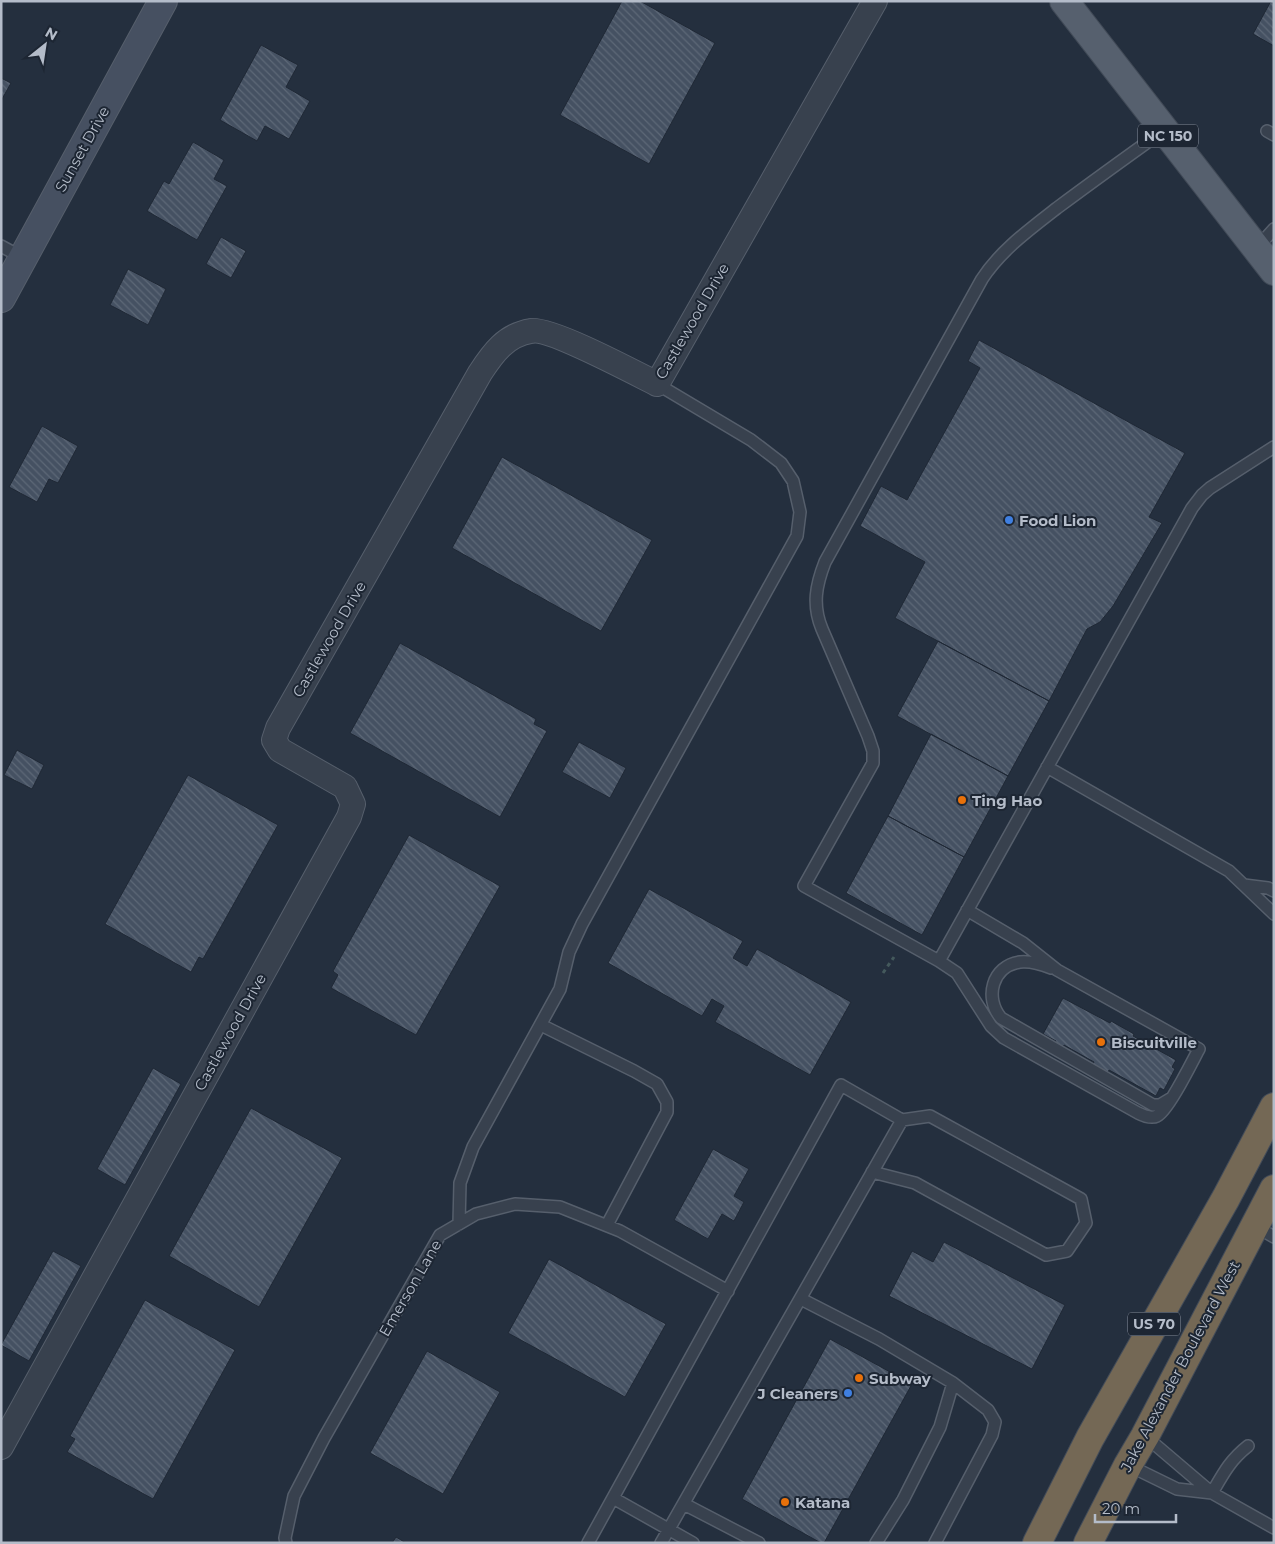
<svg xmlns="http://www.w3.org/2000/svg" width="1275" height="1544" font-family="Montserrat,sans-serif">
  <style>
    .building { fill: url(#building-back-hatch); stroke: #1f2835 }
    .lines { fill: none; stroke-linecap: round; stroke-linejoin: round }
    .lane-casing { stroke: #565f6c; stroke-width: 14 }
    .street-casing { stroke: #565f6c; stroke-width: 26 }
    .secondary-casing { stroke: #565f6c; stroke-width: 30 }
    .primary-casing { stroke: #414a57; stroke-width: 30 }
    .highway-casing { stroke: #434c59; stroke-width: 30 }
    .path { stroke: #44595c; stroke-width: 3; stroke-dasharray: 4 4; stroke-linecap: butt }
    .lane { stroke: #38414e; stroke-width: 11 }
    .street { stroke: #38414e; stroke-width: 24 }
    .secondary { stroke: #465061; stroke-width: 28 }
    .primary { stroke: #56606e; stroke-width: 28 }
    .highway { stroke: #746855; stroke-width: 28 }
    .shop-dot { fill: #3f7fe0; stroke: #1d2633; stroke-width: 2 }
    .food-dot { fill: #e8710a; stroke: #1d2633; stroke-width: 2 }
    .labels { text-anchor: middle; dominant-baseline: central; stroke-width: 4; stroke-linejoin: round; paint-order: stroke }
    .shield { fill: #1d2633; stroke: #878f9c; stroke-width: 1 }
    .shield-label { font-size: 14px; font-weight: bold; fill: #b4bcc9 }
    .street-label { font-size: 15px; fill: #b4bcc9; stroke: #1d2633 }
    .poi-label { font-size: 15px; font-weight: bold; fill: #b4bcc9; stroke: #1d2633; text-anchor: start }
  </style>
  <defs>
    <pattern id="building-back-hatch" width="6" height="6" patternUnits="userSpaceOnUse" patternTransform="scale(1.25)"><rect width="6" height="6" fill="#455162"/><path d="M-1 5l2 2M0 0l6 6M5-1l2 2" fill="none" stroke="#5d6877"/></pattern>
  </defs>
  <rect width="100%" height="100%" fill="#242f3e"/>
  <!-- building -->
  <path class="building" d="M622 1H640L715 43 649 164 560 115Z
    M1271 1H1274V46L1253 34Z
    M261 45 298 65 286 87 310 101 289 139 265 126 257 141 220 120Z
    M1 78 11 83 1 101Z
    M193 142 224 160 214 179 227 186 197 240 147 211 164 181 169 184Z
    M221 237 246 251 231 278 206 264Z
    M128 269 166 289 148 325 110 305Z
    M979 340 1185 453 1149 517 1162 523 1113 606 1100 622 1087 629 1049 701 895 618 925 562 860 526 881 486 907 500 980 368 968 361Z
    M42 426 78 446 58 483 49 479 37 502 9 487Z
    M502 457 652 540 601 631 452 548Z
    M938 641 1049 701 1008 776 897 716Z
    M400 643 536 719 534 724 547 731 500 817 350 733Z
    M931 734 1008 776 964 857 888 816Z
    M579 742 626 768 610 798 562 772Z
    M17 750 44 765 32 789 4 775Z
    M188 775 278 825 203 959 199 957 191 972 105 924Z
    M888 816 964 857 922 935 846 893Z
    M409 835 500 886 416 1035 331 988 338 975 333 971Z
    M649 889 743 941 733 958 747 966 757 949 851 1002 810 1075 715 1022 724 1006 712 999 702 1016 608 963Z
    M1063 998 1110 1023 1111 1021 1134 1034 1133 1036 1176 1060 1172 1067 1175 1069 1164 1090 1160 1088 1156 1096 1109 1070 1107 1074 1092 1066 1094 1062 1064 1045 1062 1049 1054 1045 1056 1041 1043 1034Z
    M153 1068 181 1084 125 1185 97 1169Z
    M251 1108 342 1158 259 1307 169 1256Z
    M713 1149 749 1169 734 1196 744 1202 734 1221 722 1214 708 1239 674 1220Z
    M944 1242 1065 1305 1032 1369 889 1296 912 1251 933 1262Z
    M53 1251 81 1266 29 1361 1 1345Z
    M549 1259 666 1324 625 1397 508 1333Z
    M145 1300 235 1350 153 1499 67 1452 75 1439 70 1436Z
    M830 1339 912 1384 824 1543H821L742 1499Z
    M427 1351 500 1392 443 1494 370 1453Z
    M396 1537 406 1543H392Z"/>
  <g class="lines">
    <defs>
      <path id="lane" d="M1163 131C1128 156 1092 182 1057 208 1029 230 1001 250 982 279L825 562C816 585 812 605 822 629L868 736 873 751V763L804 886 939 961 1192 508 1202 495 1210 488 1274 447
        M1267 131 1274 135
        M1 246 23 258
        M1256 249 1274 229
        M1047 767 1229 871 1274 914
        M1244 885 1268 888 1274 891
        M939 961 957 973 991 1026 1004 1038 1138 1113C1144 1116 1151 1119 1157 1116 1168 1111 1192 1062 1199 1049L1057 970 1023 943 967 910
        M1051 968C1041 964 1030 961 1020 962 992 966 984 998 1001 1018L1153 1105H1160L1170 1099
        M541 1025 634 1071 657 1084 667 1102V1112L607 1225
        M872 1172 915 1183 1046 1255 1067 1251 1086 1223 1081 1199 930 1116 902 1120
        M459 1224 460 1183 473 1147 560 989 569 952 582 924 797 536 800 512 793 481 781 463 751 440 657 384
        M1255 1226 1274 1237
        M801 1299 879 1339 953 1383 940 1427 903 1500 876 1543
        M1145 1436 1212 1493 1274 1528
        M1128 1465 1177 1489 1212 1493
        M1212 1493C1223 1474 1230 1460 1248 1446
        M613 1498 693 1543
        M684 1504 759 1543
        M286 1543 285 1538 294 1496 324 1438 440 1235 476 1214 515 1204 560 1207 620 1231 728 1291
        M588 1543 841 1085 902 1120 661 1543
        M935 1543 992 1435 995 1422 988 1410 953 1383"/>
      <path id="street" d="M1 1447 349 817 353 804 345 787 280 750 274 740 278 728 480 373C493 353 506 335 531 331 549 327 637 374 657 384L875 1"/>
      <path id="secondary" d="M1 298 163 1"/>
      <path id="primary" d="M1064 1 1274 271"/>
      <path id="highway" d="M1037 1543 1090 1438 1226 1198 1274 1107
        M1088 1543 1128 1465 1145 1436 1274 1189"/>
    </defs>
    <!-- lane casing -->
    <use href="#lane" class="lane-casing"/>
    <!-- street casing -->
    <use href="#street" class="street-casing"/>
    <!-- secondary casing -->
    <use href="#secondary" class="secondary-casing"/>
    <!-- primary casing -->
    <use href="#primary" class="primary-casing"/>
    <!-- highway casing -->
    <use href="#highway" class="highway-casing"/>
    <!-- path -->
    <path class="path" d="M883 973 894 957"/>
    <!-- lane -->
    <use href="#lane" class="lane"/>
    <!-- street -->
    <use href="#street" class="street"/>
    <!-- secondary -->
    <use href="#secondary" class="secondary"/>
    <!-- primary -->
    <use href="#primary" class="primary"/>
    <!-- highway -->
    <use href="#highway" class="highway"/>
  </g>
  <!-- markers -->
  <g class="shop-dot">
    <circle cx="1009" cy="520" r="5"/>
    <circle cx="848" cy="1393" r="5"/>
  </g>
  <g class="food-dot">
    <circle cx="962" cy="800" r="5"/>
    <circle cx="1101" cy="1042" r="5"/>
    <circle cx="859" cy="1378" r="5"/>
    <circle cx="785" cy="1502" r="5"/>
  </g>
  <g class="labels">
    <!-- shield labels -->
    <g class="shield">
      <rect x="1138" y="124.5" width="60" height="23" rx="4"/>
      <rect x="1128" y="1312.5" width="52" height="23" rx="4"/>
    </g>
    <g class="shield-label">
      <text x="1168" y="136">NC 150</text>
      <text x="1154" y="1324">US 70</text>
    </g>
    <!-- street labels -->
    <g class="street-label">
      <text transform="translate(82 149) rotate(-61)">Sunset Drive</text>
      <text transform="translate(692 321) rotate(-60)">Castlewood Drive</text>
      <text transform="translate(329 639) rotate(-60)">Castlewood Drive</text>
      <text transform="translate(230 1032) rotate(-61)">Castlewood Drive</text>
      <text transform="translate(410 1288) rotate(-60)">Emerson Lane</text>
      <text transform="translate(1180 1366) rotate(-62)">Jake Alexander Boulevard West</text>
    </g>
    <!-- poi labels -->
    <g class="poi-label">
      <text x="1019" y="520">Food Lion</text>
      <text x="972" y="800">Ting Hao</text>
      <text x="1111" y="1042">Biscuitville</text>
      <text x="869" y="1378">Subway</text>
      <text x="838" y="1393" text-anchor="end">J Cleaners</text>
      <text x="795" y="1502">Katana</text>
    </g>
  </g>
  <!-- border -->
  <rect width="1275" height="1544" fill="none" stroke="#b4bcc9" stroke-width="5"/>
  <!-- north arrow -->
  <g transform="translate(45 45) rotate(30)" stroke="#1d2633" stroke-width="4" paint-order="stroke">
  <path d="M0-4L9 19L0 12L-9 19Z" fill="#b4bcc9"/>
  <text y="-8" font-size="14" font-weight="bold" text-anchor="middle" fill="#b4bcc9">N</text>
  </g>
  <!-- scale -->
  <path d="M1095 1514v8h81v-8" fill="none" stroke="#b4bcc9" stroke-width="2.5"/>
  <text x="1102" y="1514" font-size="15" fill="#b4bcc9" stroke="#1d2633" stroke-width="4" paint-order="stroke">20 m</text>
</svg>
